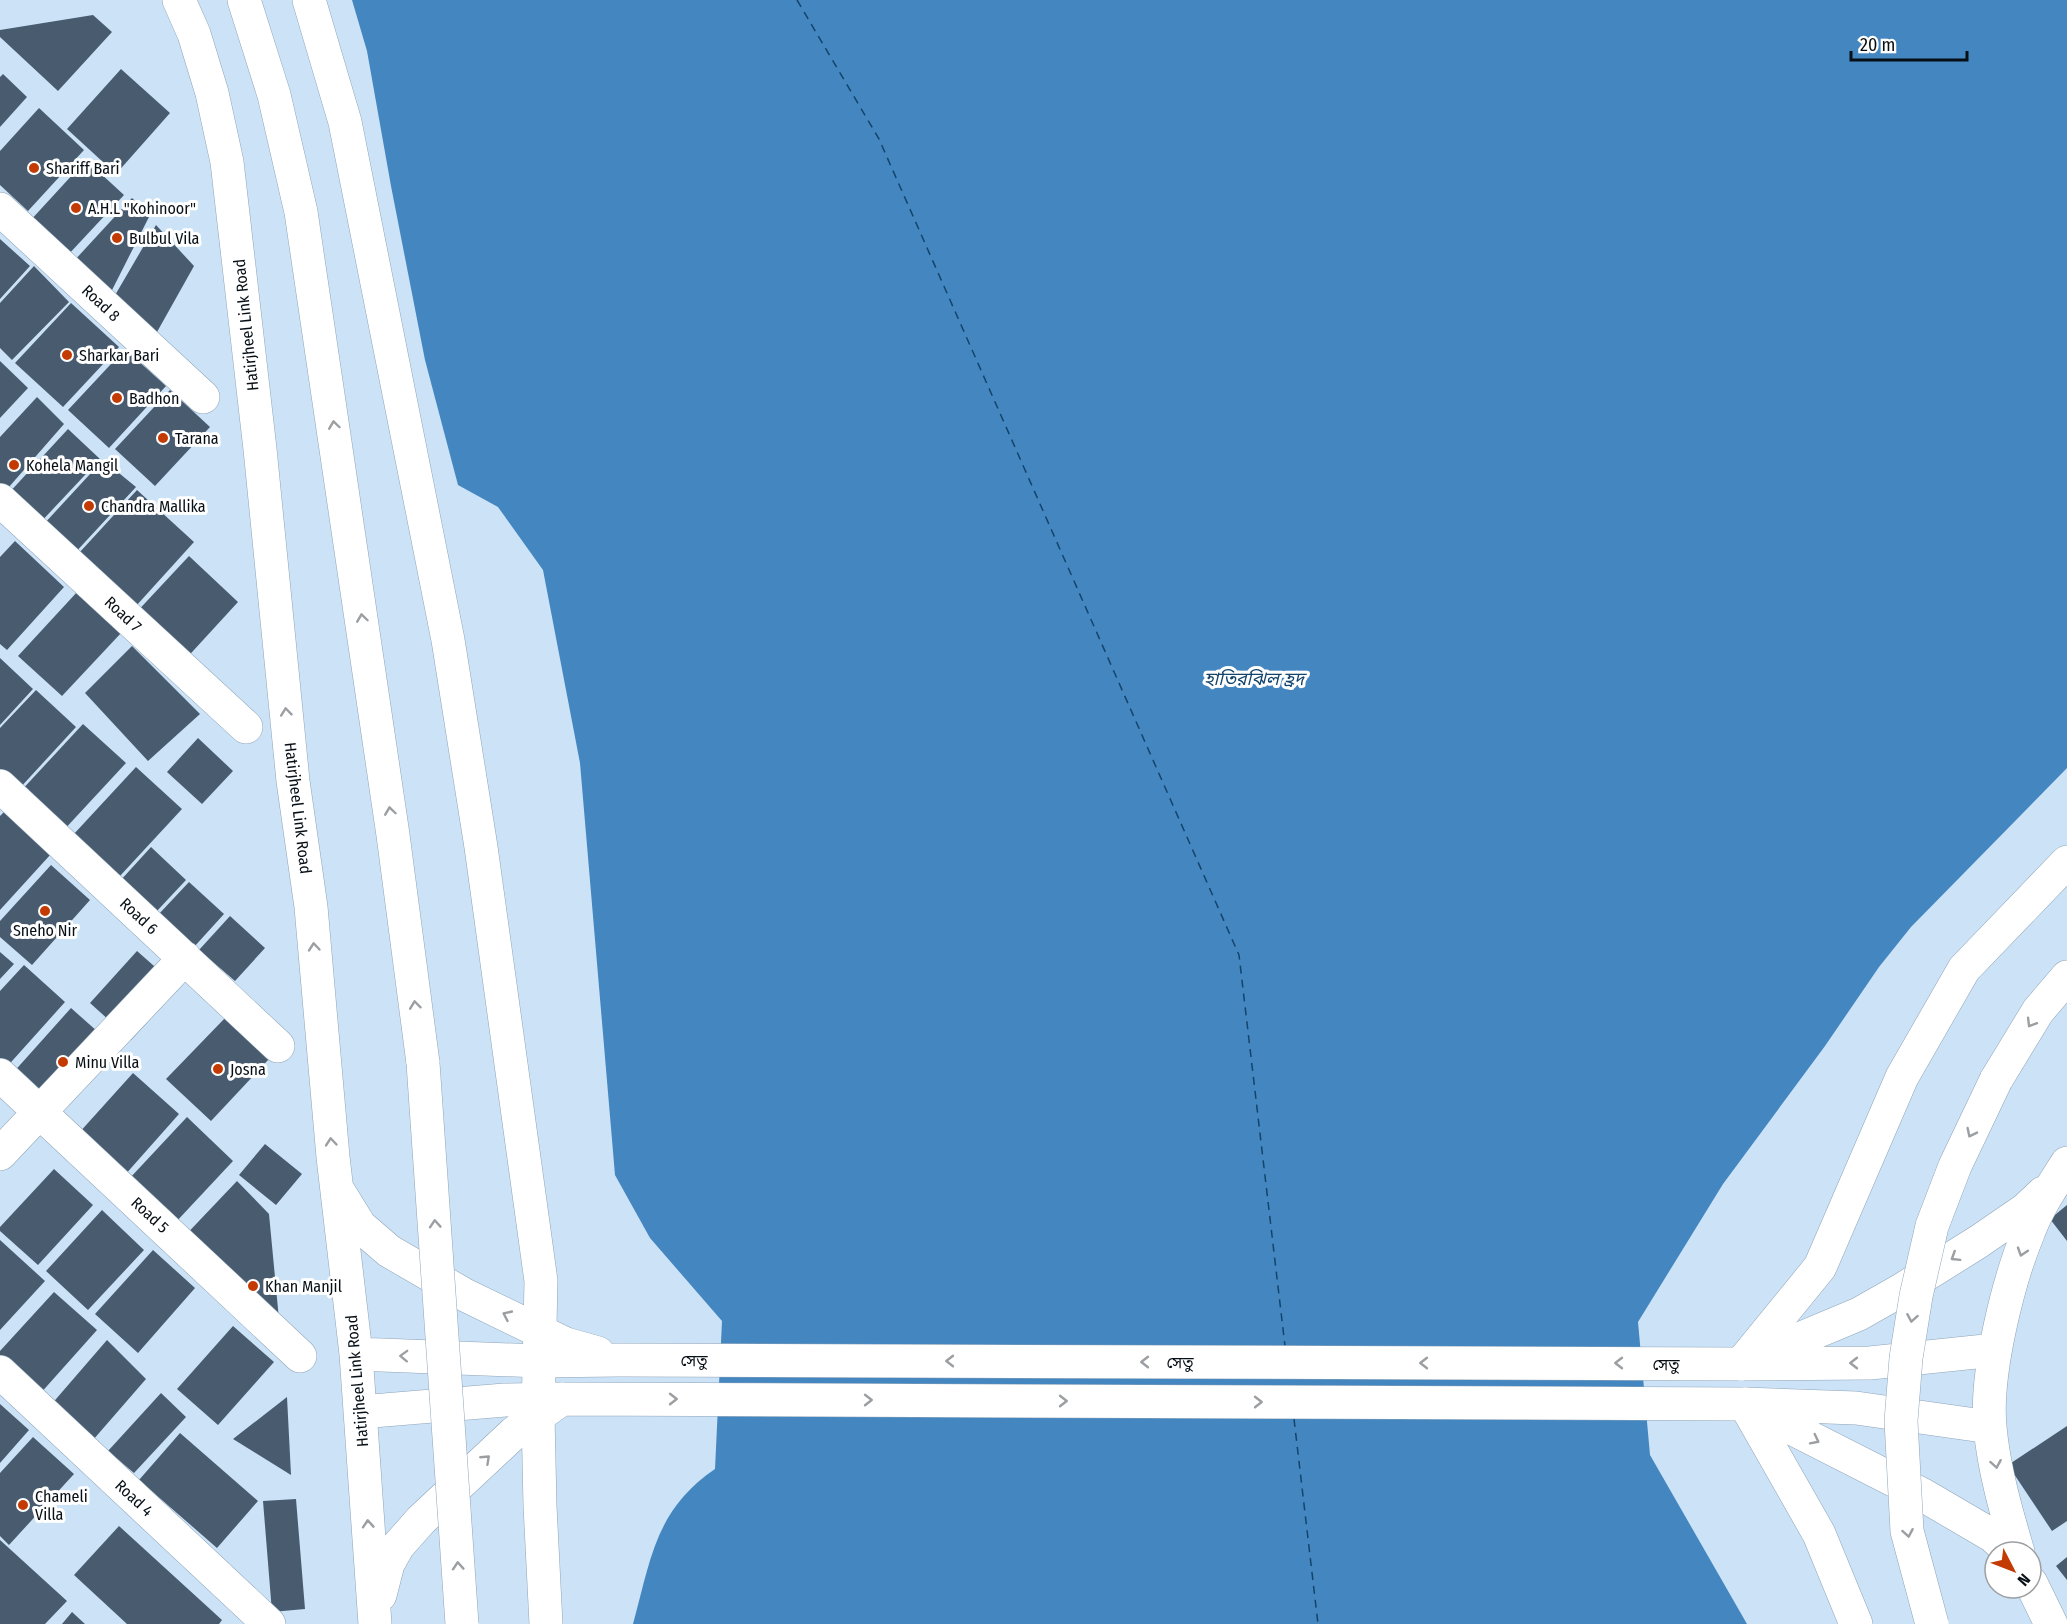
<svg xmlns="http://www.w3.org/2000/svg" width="2067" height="1624" font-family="'Fira Sans Condensed','Noto Sans Bengali',sans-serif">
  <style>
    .water { fill: #4486c0 }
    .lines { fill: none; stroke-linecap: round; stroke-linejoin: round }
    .ferry { stroke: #13446c; stroke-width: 1.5; stroke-dasharray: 8 6; stroke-linecap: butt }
    .building { fill: #495c6f }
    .street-casing { stroke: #8fa4b8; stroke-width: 34 }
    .secondary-casing { stroke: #8fa4b8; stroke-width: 34 }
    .street { stroke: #fff; stroke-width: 33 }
    .secondary { stroke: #fff; stroke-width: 33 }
    .secondary-bridge-casing { stroke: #8fa4b8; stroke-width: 34; stroke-linecap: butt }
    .secondary-bridge { stroke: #fff; stroke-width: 33 }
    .oneway { stroke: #9c9fa2 }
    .poi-dot { fill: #c33b03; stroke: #fff; stroke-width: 2 }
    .labels { text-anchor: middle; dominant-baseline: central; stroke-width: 6; stroke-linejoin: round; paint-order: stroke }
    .poi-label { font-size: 16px; fill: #070f16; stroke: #fff; text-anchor: start }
    .street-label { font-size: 16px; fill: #070f16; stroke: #fff }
    .water-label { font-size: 18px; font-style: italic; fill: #13446c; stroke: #fff }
  </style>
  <rect width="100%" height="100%" fill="#cbe2f7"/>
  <!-- water -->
  <path class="water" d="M352 0H2067V768L1911 927 1879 967 1825 1046 1723 1184 1638 1322 1650 1455 1747 1624H633C651 1559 655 1510 715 1469L722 1321 650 1238 615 1175 580 763 543 570 498 507 458 485 425 360 391 186 367 51Z"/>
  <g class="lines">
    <!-- ferry -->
    <path class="ferry" d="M797 0 879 139 1239 955 1285 1346
      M1294 1419 1318 1624"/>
  </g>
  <!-- building -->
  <path class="building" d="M93 15 112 32 58 91 0 37V30Z
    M121 69 170 113 116 174 67 129Z
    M3 74 27 97 0 127V77Z
    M39 108 84 150 28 211 0 185V151Z
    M86 160 124 195 67 256 29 222Z
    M132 198 150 215 108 298 73 262Z
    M156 225 194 266 157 332 114 297Z
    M0 239 30 266 0 299Z
    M34 266 69 302 12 360 0 348V303Z
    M71 303 119 347 63 407 15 363Z
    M125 349 166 386 109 448 68 410Z
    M0 361 28 388 0 418Z
    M170 390 210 427 155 486 115 449Z
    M37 397 64 424 2 495 0 493V437Z
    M68 429 100 459 38 525 7 495Z
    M103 460 136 487 73 555 43 525Z
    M137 490 194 542 136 606 79 553Z
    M15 541 64 587 7 650 0 644V557Z
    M189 556 238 602 182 663 132 617Z
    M78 591 122 632 62 696 18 656Z
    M132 646 200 714 148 761 85 693Z
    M0 658 33 689 0 725Z
    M36 690 76 727 19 789 0 772V728Z
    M83 724 126 763 62 832 19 793Z
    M198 738 233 771 202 804 167 772Z
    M136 767 182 809 119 877 73 835Z
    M4 812 51 854 0 910V816Z
    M151 847 186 880 156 912 120 881Z
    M51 865 90 900 32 965 0 937V921Z
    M189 882 224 914 194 947 158 915Z
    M230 916 265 948 235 981 199 950Z
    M137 951 179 988 131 1040 90 1003Z
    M0 952 14 964 0 979Z
    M24 965 65 1002 4 1070 0 1066V991Z
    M71 1008 116 1048 56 1115 11 1075Z
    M225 1018 269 1059 211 1121 166 1079Z
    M133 1073 179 1114 124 1176 78 1134Z
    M187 1117 233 1161 175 1223 129 1179Z
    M265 1144 302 1174 276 1205 239 1175Z
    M54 1169 93 1205 38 1265 0 1231V1227Z
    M237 1181 269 1214 280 1330 179 1242Z
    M2067 1205V1241L2050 1219Z
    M102 1210 144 1250 88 1310 46 1271Z
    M0 1240 45 1281 0 1330Z
    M153 1250 195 1288 138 1353 95 1314Z
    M54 1292 97 1330 39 1395 0 1362V1351Z
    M233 1326 274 1362 218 1425 177 1389Z
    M107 1340 146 1379 93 1440 50 1406Z
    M161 1393 186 1417 134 1473 108 1451Z
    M287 1397 291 1475 233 1439Z
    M0 1404 29 1430 0 1463Z
    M2067 1426V1521L2052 1531 2008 1465Z
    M180 1433 258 1501 217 1548 139 1480Z
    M33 1437 74 1474 9 1545 0 1536V1473Z
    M296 1499 305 1609 272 1612 263 1501Z
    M119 1526 222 1620 219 1624H127L74 1575Z
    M0 1540 67 1601 45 1624H0Z
    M2067 1557V1580L2056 1566Z
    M72 1612 85 1624H62Z"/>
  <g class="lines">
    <defs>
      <path id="street" d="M309 0 345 122 448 640 481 847 541 1281 538 1415 540 1506 546 1624
        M0 209 203 397
        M0 500 246 727
        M0 786 278 1046
        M0 1075 300 1356
        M0 1154 185 958
        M1741 1364 1820 1267 1902 1077 1964 969 2067 862
        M0 1372 269 1624
        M1745 1404 1819 1534 1856 1624"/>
      <path id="secondary" d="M179 0 194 34 212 93 227 162 260 449 293 781 311 907 333 1157 356 1354 375 1624
        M244 0 274 95 301 212 393 835 423 1063
        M1996 1080 2038 1011 2067 977
        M339 1192 360 1226 389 1251 463 1294 566 1344 598 1353
        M356 1354 539 1361 619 1360 1741 1364 1870 1363 1995 1350
        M1756 1357 1859 1314 1903 1289 1978 1242 2026 1209 2043 1193
        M1754 1409 1923 1495 1993 1536 2010 1552
        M360 1412 505 1400 562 1399 1745 1404 1856 1408 1990 1427
        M2018 1552C2006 1511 1994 1470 1990 1427 1985 1374 2008 1281 2029 1231 2038 1207 2053 1185 2067 1163
        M2031 1583 2051 1624
        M380 1595 388 1564 398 1546 421 1520 514 1433 562 1399"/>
    </defs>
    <!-- street casing -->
    <use href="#street" class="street-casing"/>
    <!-- secondary casing -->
    <use href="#secondary" class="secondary-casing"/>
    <!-- street -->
    <use href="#street" class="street"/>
    <!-- secondary -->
    <use href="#secondary" class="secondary"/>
    <defs>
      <path id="secondary-bridge" d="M423 1063 462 1624
        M1932 1624 1907 1531 1901 1421 1906 1358 1916 1296 1932 1226 1955 1166 1996 1080"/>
    </defs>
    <!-- secondary-bridge casing -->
    <use href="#secondary-bridge" class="secondary-bridge-casing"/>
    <!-- secondary-bridge -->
    <use href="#secondary-bridge" class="secondary-bridge"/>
  </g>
  <!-- one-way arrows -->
  <defs><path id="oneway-chevron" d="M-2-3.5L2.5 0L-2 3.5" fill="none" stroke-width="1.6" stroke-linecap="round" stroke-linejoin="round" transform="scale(1.5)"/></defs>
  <g class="oneway">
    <use href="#oneway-chevron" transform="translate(334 425) rotate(-98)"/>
    <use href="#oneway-chevron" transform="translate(362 618) rotate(-98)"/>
    <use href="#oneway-chevron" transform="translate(286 712) rotate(-96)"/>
    <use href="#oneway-chevron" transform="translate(390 811) rotate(-98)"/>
    <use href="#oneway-chevron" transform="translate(314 947) rotate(-95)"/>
    <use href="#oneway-chevron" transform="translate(415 1005) rotate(-97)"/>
    <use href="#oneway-chevron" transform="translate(2031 1023) rotate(121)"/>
    <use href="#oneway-chevron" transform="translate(1971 1133) rotate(116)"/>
    <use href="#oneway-chevron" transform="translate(331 1142) rotate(-95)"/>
    <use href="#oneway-chevron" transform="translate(435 1224) rotate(-94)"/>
    <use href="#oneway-chevron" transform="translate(2022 1252) rotate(108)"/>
    <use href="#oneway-chevron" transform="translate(1955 1257) rotate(148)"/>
    <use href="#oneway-chevron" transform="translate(507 1315) rotate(-155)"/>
    <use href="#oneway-chevron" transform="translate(1912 1318) rotate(100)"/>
    <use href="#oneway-chevron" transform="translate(404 1356) rotate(-178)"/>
    <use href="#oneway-chevron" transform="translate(950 1361) rotate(-180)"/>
    <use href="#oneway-chevron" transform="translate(1145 1362) rotate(-180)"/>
    <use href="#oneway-chevron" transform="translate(1424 1363) rotate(-180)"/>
    <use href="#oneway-chevron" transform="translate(1619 1363) rotate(-180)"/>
    <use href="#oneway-chevron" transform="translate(1854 1363) rotate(180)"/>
    <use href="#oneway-chevron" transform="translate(673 1399)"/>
    <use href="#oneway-chevron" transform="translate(868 1400)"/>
    <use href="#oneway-chevron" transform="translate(1063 1401)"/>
    <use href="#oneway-chevron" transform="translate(1258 1402)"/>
    <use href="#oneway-chevron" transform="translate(1815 1440) rotate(27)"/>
    <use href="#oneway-chevron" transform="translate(486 1459) rotate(-43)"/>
    <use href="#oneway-chevron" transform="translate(1996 1464) rotate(80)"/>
    <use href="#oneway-chevron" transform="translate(368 1524) rotate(-94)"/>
    <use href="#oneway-chevron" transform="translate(1908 1533) rotate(80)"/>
    <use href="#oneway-chevron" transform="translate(458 1566) rotate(-94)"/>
  </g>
  <!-- markers -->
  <g class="poi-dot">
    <circle cx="34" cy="168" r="6"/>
    <circle cx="76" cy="208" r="6"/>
    <circle cx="117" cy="238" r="6"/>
    <circle cx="67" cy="355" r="6"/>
    <circle cx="117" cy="398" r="6"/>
    <circle cx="163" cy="438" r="6"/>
    <circle cx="14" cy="465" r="6"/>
    <circle cx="89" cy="506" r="6"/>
    <circle cx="45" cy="911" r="6"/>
    <circle cx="63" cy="1062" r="6"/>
    <circle cx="218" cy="1069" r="6"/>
    <circle cx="253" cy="1286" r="6"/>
    <circle cx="23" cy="1505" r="6"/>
  </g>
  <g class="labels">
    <!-- poi labels -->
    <g class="poi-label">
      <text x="46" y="168">Shariff Bari</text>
      <text x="88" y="208">A.H.L "Kohinoor"</text>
      <text x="129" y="238">Bulbul Vila</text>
      <text x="79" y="355">Sharkar Bari</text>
      <text x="129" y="398">Badhon</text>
      <text x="175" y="438">Tarana</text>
      <text x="26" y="465">Kohela Mangil</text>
      <text x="101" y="506">Chandra Mallika</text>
      <text x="45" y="930" text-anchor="middle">Sneho Nir</text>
      <text x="75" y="1062">Minu Villa</text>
      <text x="230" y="1069">Josna</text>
      <text x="265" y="1286">Khan Manjil</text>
      <text x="35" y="1496">Chameli<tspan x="35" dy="18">Villa</tspan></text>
    </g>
    <!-- street labels -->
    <g class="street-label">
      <text transform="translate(101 303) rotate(43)">Road 8</text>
      <text transform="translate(246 325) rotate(-96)">Hatirjheel Link Road</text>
      <text transform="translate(123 614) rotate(43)">Road 7</text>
      <text transform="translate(298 808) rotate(83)">Hatirjheel Link Road</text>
      <text transform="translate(139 916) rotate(43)">Road 6</text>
      <text transform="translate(150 1215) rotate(43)">Road 5</text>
      <text x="694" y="1360">সেতু</text>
      <text x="1180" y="1362">সেতু</text>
      <text x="1666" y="1364">সেতু</text>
      <text transform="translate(357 1381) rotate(-95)">Hatirjheel Link Road</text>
      <text transform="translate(134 1498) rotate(43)">Road 4</text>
    </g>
    <!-- water labels -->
    <g class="water-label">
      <text x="1254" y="679">হাতিরঝিল হ্রদ</text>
    </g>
  </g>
  <!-- north arrow -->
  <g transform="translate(2013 1570) rotate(132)"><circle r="28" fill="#ffffff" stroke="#9c9fa2" stroke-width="1.5"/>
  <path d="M0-4.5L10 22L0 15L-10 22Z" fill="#c33b03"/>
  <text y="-9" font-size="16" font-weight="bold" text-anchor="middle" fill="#070f16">N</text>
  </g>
  <!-- scale -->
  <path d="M1851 51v9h116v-9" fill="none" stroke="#070f16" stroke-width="3"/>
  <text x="1860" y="51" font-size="18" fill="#070f16" stroke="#ffffff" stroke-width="4.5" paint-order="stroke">20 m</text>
</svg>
